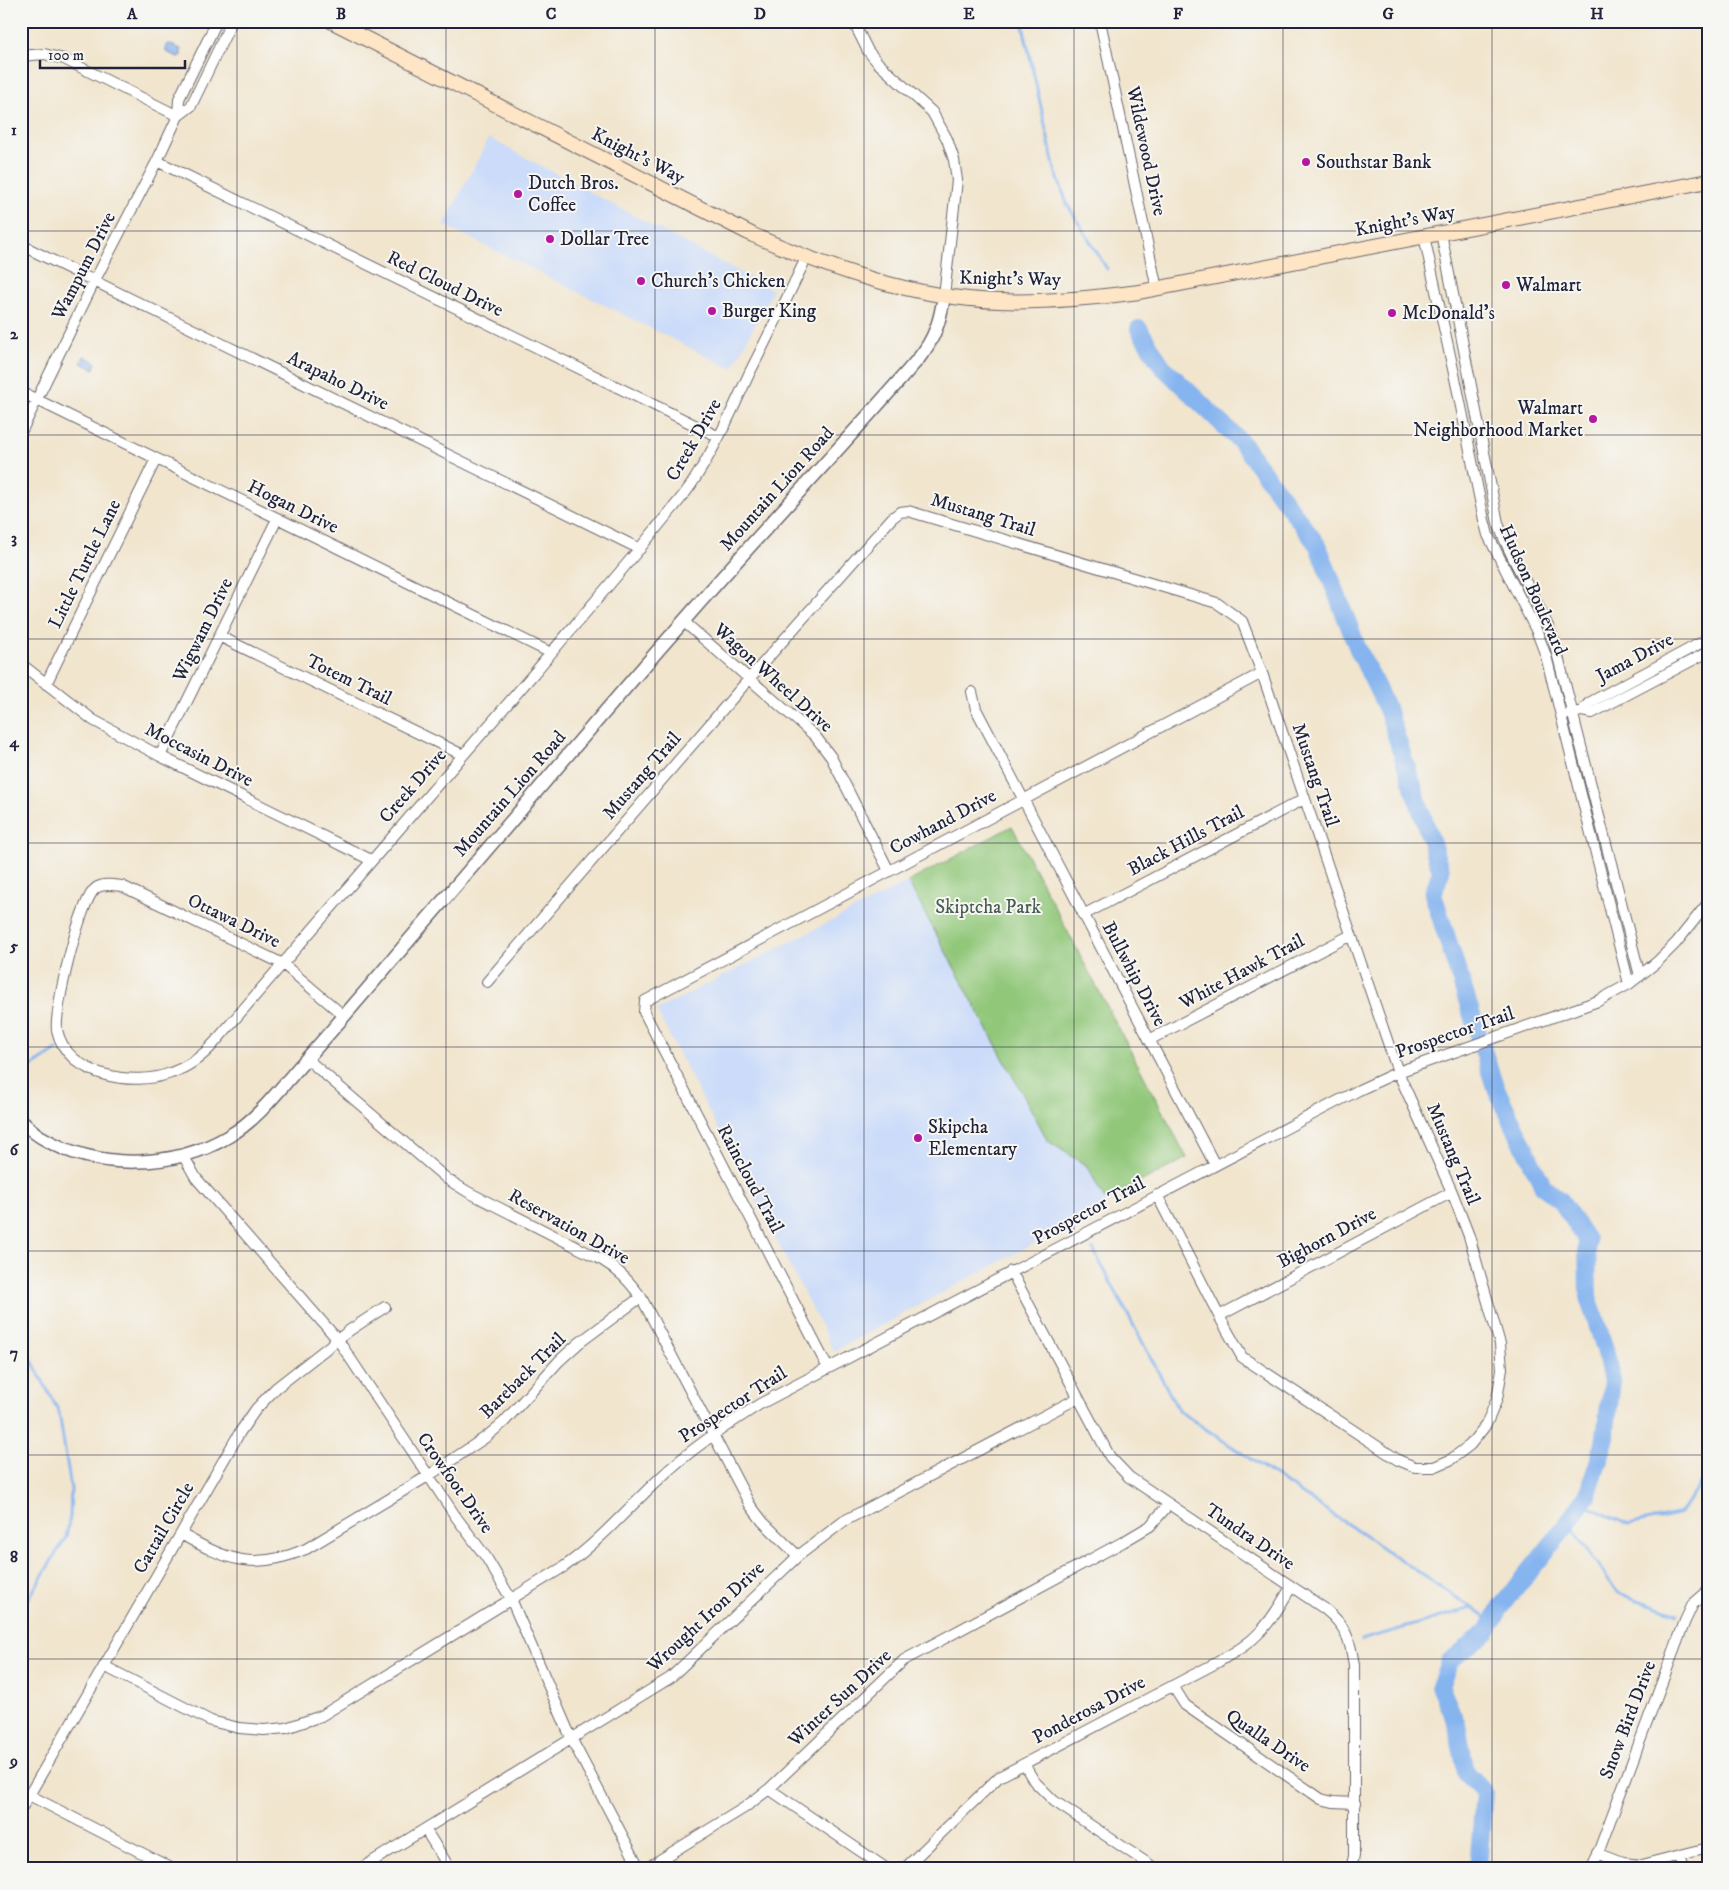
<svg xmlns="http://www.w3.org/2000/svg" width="1729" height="1890" font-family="'IM FELL DW Pica',serif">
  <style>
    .built { fill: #cbdbf9 }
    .green { fill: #91c779; stroke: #5a745a }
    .water { fill: #85b4ef; stroke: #546b95 }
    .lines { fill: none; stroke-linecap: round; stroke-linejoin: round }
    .stream { stroke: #85b4ef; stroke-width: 3 }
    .river { stroke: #85b4ef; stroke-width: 18 }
    .minor-casing { stroke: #6a666e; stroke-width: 12 }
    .tertiary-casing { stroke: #6a666e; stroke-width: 15 }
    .secondary-casing { stroke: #6a666e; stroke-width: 16 }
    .minor { stroke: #fff; stroke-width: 10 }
    .tertiary { stroke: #fff; stroke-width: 12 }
    .secondary { stroke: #fde5c5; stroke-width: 14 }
    .grid { fill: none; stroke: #22223b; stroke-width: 1; stroke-opacity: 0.55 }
    .poi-dot { fill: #b5179e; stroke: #f6f6f2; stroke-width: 2 }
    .labels { text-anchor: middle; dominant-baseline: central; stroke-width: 4; stroke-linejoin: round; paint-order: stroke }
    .street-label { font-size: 19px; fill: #22223b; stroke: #f6f6f2 }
    .poi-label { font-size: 19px; fill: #22223b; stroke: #f6f6f2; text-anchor: start }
    .park-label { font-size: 19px; fill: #495c51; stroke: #f6f6f2 }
    .neatline { fill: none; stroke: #22223b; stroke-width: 2 }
    .grid-label { font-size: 16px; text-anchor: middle; font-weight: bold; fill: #22223b }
  </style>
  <rect width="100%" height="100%" fill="#f6f6f2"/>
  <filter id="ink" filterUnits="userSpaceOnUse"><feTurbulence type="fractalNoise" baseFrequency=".02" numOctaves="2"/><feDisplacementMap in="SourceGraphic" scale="10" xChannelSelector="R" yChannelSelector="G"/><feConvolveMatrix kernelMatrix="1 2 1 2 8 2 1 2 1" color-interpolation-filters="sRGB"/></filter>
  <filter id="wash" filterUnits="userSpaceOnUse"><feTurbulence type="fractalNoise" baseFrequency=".0096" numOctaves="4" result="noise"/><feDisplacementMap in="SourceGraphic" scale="20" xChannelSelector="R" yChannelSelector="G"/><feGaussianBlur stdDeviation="1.12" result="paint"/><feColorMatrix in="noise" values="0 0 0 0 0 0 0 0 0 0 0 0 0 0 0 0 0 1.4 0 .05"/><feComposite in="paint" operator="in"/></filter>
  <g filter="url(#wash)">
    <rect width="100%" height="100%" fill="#f1e5ce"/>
    <!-- built -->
    <path class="built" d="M489 138 773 290 732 369 444 225Z
      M908 882 1048 1141 1087 1166 1107 1204 834 1351 656 1010Z"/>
    <!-- green -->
    <path class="green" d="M1012 826 1187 1158 1105 1200 1087 1166 1048 1141 908 882Z"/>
    <!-- water -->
    <path class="water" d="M170 44 181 49V56L178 57 166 52V45Z
      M84 356 96 362 94 369 81 363Z"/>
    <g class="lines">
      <!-- stream -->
      <path class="stream" d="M1022 21 1055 170 1067 204 1107 269
        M21 1073 57 1050
        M1093 1249 1179 1411 1493 1622
        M21 1340 59 1412 71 1489 70 1517 66 1537 21 1611
        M1582 1504 1629 1525 1681 1513 1708 1472
        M1568 1523 1618 1593 1678 1614
        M1362 1640 1472 1608"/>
      <!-- river -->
      <path class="river" d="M1139 329 1162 366 1241 442 1318 546 1358 649 1388 711 1441 871 1433 894 1494 1084 1543 1186 1561 1201 1587 1240 1588 1297 1605 1349 1612 1381 1604 1444 1587 1496 1563 1530 1500 1608 1488 1631 1450 1661 1440 1686 1457 1725 1466 1773 1484 1792 1478 1869"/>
    </g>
  </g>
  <g filter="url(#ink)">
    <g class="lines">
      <defs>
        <path id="minor" d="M853 21 868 51 878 63 932 112 947 139 954 160 957 180 944 296
          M1100 21 1157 289
          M21 56 44 54 64 59 178 116
          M178 116 191 106 232 21
          M157 161 719 437
          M1441 233 1498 523C1512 564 1539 600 1554 641L1640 976
          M1424 236 1458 392 1484 520 1488 535 1537 632 1546 656 1629 984
          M21 245 640 549
          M21 392 551 653
          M21 432 95 280 157 161 178 116 179 99 217 21
          M683 621 815 736 831 757 889 871
          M219 636 463 755
          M21 664 93 720 160 756 371 860
          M46 684 156 459
          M972 692 976 709 1215 1165
          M1582 711 1589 703 1708 639
          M1569 714 1582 711 1592 713 1708 652
          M160 756 277 519
          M1083 915 1304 799
          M487 982 749 679 892 518 900 512 908 511 1217 603 1242 621 1262 673 1398 1072 1452 1192 1469 1236 1500 1344 1502 1369 1497 1399 1486 1425 1470 1445 1450 1460 1434 1467H1415L1398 1460 1242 1357 1219 1316 1157 1195
          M344 1016 283 964 122 886C114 885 103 883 96 888 80 899 54 1011 57 1030 67 1077 134 1087 171 1073 188 1067 204 1055 215 1042 322 918 429 795 536 671 575 624 616 578 654 531 668 513 685 496 696 477 717 444 733 409 749 374 768 336 788 297 806 258
          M1149 1040 1351 935
          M307 1059 447 1179 468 1192 602 1260C619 1270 629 1281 641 1297L750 1505 763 1522 798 1556
          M183 1155 196 1178 338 1340 456 1517 486 1557 511 1599 572 1740 640 1869
          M1011 1271 1110 1457 1129 1477 1325 1609C1346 1626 1350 1639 1354 1665V1856L1351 1869
          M1219 1316 1452 1192
          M828 1368 644 1012 645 1001 1262 673
          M181 1534C228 1561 254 1571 306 1549L428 1476 486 1437 504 1422 559 1361 579 1343 641 1297
          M104 1666 211 1721 239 1728 264 1730 286 1728 321 1716 565 1566C600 1541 627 1509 658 1480 689 1450 724 1427 760 1404L1359 1090 1398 1072 1598 1001 1629 984 1657 962 1676 943 1708 903
          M1173 1686 1185 1705 1321 1799 1333 1802 1355 1803
          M1024 1764 1034 1781 1054 1801 1156 1869
          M769 1789 887 1869
          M29 1795 173 1869
          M21 1809 240 1432 256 1409 276 1388 350 1330 385 1307
          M425 1829 450 1869
          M1597 1853 1623 1863 1641 1865 1708 1848
          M1680 1855 1684 1869
          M360 1869 670 1678 798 1556 844 1521 1078 1398
          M645 1869 744 1808 769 1789 904 1660 1123 1542 1150 1526 1169 1504
          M904 1869 999 1777 1218 1662C1233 1653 1248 1645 1260 1632 1273 1619 1282 1602 1291 1587
          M1592 1869 1685 1621 1693 1604 1708 1591"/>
        <path id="tertiary" d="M21 1121C28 1127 34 1133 41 1137 97 1171 174 1169 229 1136 258 1119 279 1090 301 1065 349 1012 395 956 442 902 522 809 601 715 682 623 760 533 841 448 919 358 935 338 940 321 944 296"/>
        <path id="secondary" d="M331 21 753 235C831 269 913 298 998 301 1045 303 1093 298 1139 292L1708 181"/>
      </defs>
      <!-- minor casing -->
      <use href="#minor" class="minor-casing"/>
      <!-- tertiary casing -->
      <use href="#tertiary" class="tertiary-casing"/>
      <!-- secondary casing -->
      <use href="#secondary" class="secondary-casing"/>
      <!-- minor -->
      <use href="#minor" class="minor"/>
      <!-- tertiary -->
      <use href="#tertiary" class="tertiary"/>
      <!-- secondary -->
      <use href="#secondary" class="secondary"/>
    </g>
  </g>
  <!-- grid -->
  <path class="grid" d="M237 21V1869M446 21V1869M655 21V1869M864 21V1869M1074 21V1869M1283 21V1869M1492 21V1869M21 231H1708M21 435H1708M21 639H1708M21 843H1708M21 1047H1708M21 1251H1708M21 1455H1708M21 1659H1708"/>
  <!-- markers -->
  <g class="poi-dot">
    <circle cx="1306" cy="162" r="5"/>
    <circle cx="518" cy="194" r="5"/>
    <circle cx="550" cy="239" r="5"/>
    <circle cx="641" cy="281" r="5"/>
    <circle cx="1506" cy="285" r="5"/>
    <circle cx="712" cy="311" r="5"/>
    <circle cx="1392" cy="313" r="5"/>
    <circle cx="1593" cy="419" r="5"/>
    <circle cx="918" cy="1138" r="5"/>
  </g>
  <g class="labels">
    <!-- street labels -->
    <g class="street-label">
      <text transform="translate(1146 151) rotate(78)">Wildewood Drive</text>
      <text transform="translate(638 156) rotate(27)">Knight's Way</text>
      <text transform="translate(1405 221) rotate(-11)">Knight's Way</text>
      <text transform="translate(84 266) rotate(-63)">Wampum Drive</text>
      <text transform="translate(1010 279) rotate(1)">Knight's Way</text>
      <text transform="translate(445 284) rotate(26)">Red Cloud Drive</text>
      <text transform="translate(338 381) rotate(26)">Arapaho Drive</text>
      <text transform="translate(694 440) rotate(-60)">Creek Drive</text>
      <text transform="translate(777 489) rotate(-48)">Mountain Lion Road</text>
      <text transform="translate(293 507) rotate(26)">Hogan Drive</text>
      <text transform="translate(983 515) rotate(17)">Mustang Trail</text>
      <text transform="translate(85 564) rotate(-64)">Little Turtle Lane</text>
      <text transform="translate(1533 590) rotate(66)">Hudson Boulevard</text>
      <text transform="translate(203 630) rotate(-64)">Wigwam Drive</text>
      <text transform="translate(1635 658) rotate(-28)">Jama Drive</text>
      <text transform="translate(773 678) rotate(42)">Wagon Wheel Drive</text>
      <text transform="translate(349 680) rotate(26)">Totem Trail</text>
      <text transform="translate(199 755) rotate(27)">Moccasin Drive</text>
      <text transform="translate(1315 775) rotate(71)">Mustang Trail</text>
      <text transform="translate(642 776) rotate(-49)">Mustang Trail</text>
      <text transform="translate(413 786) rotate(-49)">Creek Drive</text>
      <text transform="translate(510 794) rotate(-49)">Mountain Lion Road</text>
      <text transform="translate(943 822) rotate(-28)">Cowhand Drive</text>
      <text transform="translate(1186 841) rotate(-28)">Black Hills Trail</text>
      <text transform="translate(234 921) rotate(26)">Ottawa Drive</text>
      <text transform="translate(1242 972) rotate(-28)">White Hawk Trail</text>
      <text transform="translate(1134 974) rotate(62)">Bullwhip Drive</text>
      <text transform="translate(1455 1033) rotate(-19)">Prospector Trail</text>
      <text transform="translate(1453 1154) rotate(67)">Mustang Trail</text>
      <text transform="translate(750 1179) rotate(62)">Raincloud Trail</text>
      <text transform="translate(1089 1211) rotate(-28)">Prospector Trail</text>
      <text transform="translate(569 1227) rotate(29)">Reservation Drive</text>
      <text transform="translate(1327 1238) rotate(-28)">Bighorn Drive</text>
      <text transform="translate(523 1376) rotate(-45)">Bareback Trail</text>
      <text transform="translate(733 1405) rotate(-33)">Prospector Trail</text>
      <text transform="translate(455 1483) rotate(55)">Crowfoot Drive</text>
      <text transform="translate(164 1528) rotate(-60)">Cattail Circle</text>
      <text transform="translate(1250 1537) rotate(34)">Tundra Drive</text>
      <text transform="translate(706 1617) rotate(-43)">Wrought Iron Drive</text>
      <text transform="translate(840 1698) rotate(-43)">Winter Sun Drive</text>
      <text transform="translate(1089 1710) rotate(-28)">Ponderosa Drive</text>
      <text transform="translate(1628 1720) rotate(-69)">Snow Bird Drive</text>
      <text transform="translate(1268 1741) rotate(34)">Qualla Drive</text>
    </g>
    <!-- poi labels -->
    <g class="poi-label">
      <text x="1316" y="162">Southstar Bank</text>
      <text x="528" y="183">Dutch Bros.<tspan x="528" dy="22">Coffee</tspan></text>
      <text x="560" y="239">Dollar Tree</text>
      <text x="651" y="281">Church's Chicken</text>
      <text x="1516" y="285">Walmart</text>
      <text x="722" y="311">Burger King</text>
      <text x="1402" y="313">McDonald's</text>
      <text x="1583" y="408" text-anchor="end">Walmart<tspan x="1583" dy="22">Neighborhood Market</tspan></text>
      <text x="928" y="1127">Skipcha<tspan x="928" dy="22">Elementary</tspan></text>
    </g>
    <!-- park labels -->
    <g class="park-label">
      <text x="988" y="907">Skiptcha Park</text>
    </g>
  </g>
  <!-- margin -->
  <rect width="1729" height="1890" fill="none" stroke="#f6f6f2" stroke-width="55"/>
  <!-- scale -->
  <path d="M40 60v8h145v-8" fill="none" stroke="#22223b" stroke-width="2.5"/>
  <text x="48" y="60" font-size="15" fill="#22223b" stroke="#f6f6f2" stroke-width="4" paint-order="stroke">100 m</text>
  <rect x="28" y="28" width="1674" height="1834" class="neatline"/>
  <g class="grid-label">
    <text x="132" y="19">A</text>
    <text x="341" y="19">B</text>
    <text x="551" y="19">C</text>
    <text x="760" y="19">D</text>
    <text x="969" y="19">E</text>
    <text x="1178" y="19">F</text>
    <text x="1388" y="19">G</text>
    <text x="1597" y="19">H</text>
    <text x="14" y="135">1</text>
    <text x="14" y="339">2</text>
    <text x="14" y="543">3</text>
    <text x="14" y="747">4</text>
    <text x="14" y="951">5</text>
    <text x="14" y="1155">6</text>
    <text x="14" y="1358">7</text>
    <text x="14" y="1562">8</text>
    <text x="14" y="1766">9</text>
  </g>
</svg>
